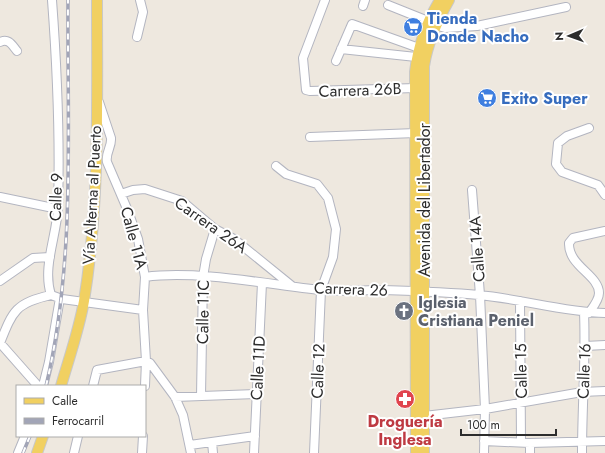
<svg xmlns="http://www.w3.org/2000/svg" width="605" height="453" font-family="Jost,sans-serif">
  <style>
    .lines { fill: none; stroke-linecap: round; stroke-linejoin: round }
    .minor-casing { stroke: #b3b5c0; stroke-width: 10 }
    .major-casing { stroke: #c8c8c8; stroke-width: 12 }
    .minor { stroke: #fff; stroke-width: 8 }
    .major { stroke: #f1d061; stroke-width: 10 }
    .rail-casing { stroke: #a2a5b7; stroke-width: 3.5 }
    .rail { stroke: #fff; stroke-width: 2; stroke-dasharray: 6; stroke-linecap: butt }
    .labels { text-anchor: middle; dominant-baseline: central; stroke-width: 4; stroke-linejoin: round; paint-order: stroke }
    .shop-label { font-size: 16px; font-weight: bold; fill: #366cbe; stroke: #fff; text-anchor: start }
    .street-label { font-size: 16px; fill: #2d2d2d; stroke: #fff }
    .worship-label { font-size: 16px; font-weight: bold; fill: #5b616d; stroke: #fff; text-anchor: start }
    .health-label { font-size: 16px; font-weight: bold; fill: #be3a42; stroke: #fff }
  </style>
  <rect width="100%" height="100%" fill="#eee8df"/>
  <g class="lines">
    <defs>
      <path id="minor" d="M52 0C57 67 60 140 58 207 57 235 42 267 51 295L62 299 143 310
        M325 0 303 58 306 90 310 91 416 88
        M388 5 428 21
        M363 6 365 0
        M435 25 445 28 477 26 566 7
        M137 37 143 12 140 0
        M0 42C9 38 12 45 17 51
        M341 49 416 57
        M336 61 352 24 419 48
        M99 102 111 138C112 147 105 153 107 162L128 211 138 239 145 277 143 310 146 361 145 386
        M589 128 567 136 558 143 556 164 562 172 598 185 605 195
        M310 137 416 133
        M276 166 286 174 317 184 328 198 336 229 333 257 321 290 314 453
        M472 190 480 295 485 409 484 453
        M121 194 133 190 145 189 182 201 215 229 234 239 292 286
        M0 197 58 209
        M145 277C197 270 266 284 319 290 340 292 362 290 383 290 415 291 447 292 479 295 522 299 563 312 605 313
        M0 281 33 258 50 257
        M520 301 521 442
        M589 313C593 307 599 300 599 293 599 275 568 266 569 243L573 238 605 231
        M0 343C13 310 16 303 51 295
        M0 343 38 386
        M585 346 605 345
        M43 386 49 362 60 298
        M93 386 97 370 146 361 150 363 175 397 183 415 191 453
        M201 396 203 277 206 259 215 229
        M175 397 256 394
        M424 416 485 409 582 392 605 391
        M484 441 530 443 605 441
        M212 442 213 453
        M530 443V453
        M190 445 255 436
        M18 453 25 436
        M74 453 78 436
        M142 453 143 436
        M254 453 262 283
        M582 453C582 406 586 359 584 312"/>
      <path id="major" d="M61 386C69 358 79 330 84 301 100 202 97 100 97 0
        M37 453 43 436
        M416 453 415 72C418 46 426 23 440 0
        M424 453V66C428 41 437 21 449 0"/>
    </defs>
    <!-- minor casing -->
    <use href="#minor" class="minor-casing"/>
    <!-- major casing -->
    <use href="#major" class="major-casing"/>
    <!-- minor -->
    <use href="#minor" class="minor"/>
    <!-- major -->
    <use href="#major" class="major"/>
    <defs>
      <path id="rail" d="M46 386C76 260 67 129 68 0
        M23 453 30 436"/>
    </defs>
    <!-- rail casing -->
    <use href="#rail" class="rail-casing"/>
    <!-- rail -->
    <use href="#rail" class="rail"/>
  </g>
  <!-- icons -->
  <defs>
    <symbol id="supermarket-disc" viewBox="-11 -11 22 22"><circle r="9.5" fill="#3f7fe0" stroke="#fff"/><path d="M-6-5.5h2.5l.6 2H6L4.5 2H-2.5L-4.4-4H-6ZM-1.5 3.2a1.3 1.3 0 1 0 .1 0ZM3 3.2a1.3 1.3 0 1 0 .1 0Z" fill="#fff"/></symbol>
    <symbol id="church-disc" viewBox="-11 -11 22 22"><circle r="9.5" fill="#6b7280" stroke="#fff"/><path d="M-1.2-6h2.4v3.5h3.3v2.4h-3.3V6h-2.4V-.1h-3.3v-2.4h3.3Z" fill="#fff"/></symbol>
    <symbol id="pharmacy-disc" viewBox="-11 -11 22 22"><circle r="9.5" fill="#e0444e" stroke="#fff"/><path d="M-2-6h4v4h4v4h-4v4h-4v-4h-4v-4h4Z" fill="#fff"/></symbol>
  </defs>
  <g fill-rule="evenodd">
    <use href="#supermarket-disc" x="402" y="16" width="22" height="22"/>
    <use href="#supermarket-disc" x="476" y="87" width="22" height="22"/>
    <use href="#church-disc" x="393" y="300" width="22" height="22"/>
    <use href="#pharmacy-disc" x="394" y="388" width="22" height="22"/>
  </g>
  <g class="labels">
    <!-- shop labels -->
    <g class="shop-label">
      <text x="427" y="18">Tienda<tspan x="427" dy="18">Donde Nacho</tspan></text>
      <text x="501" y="98">Exito Super</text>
    </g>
    <!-- street labels -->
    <g class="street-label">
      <text transform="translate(360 90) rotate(-2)">Carrera 26B</text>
      <text transform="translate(92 195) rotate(-87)">Vía Alterna al Puerto</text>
      <text transform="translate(56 197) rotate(-88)">Calle 9</text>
      <text transform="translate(424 200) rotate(-90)">Avenida del Libertador</text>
      <text transform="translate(211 225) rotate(35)">Carrera 26A</text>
      <text transform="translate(134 238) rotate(75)">Calle 11A</text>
      <text transform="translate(477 249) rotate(-94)">Calle 14A</text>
      <text transform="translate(351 289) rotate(2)">Carrera 26</text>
      <text transform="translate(203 312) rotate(-89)">Calle 11C</text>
      <text transform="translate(258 368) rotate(-87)">Calle 11D</text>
      <text transform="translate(318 371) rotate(-88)">Calle 12</text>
      <text transform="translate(521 371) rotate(-91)">Calle 15</text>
      <text transform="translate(584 371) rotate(-88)">Calle 16</text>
    </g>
    <!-- worship labels -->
    <g class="worship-label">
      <text x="418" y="302">Iglesia<tspan x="418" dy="18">Cristiana Peniel</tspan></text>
    </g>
    <!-- health labels -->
    <g class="health-label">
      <text x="405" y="421">Droguería<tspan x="405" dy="18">Inglesa</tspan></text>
    </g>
  </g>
  <!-- legend -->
  <rect x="16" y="385" width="130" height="52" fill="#ffffff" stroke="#ababab"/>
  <rect x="24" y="398" width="20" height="6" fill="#f1d061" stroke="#ababab"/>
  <text x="52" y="405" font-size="12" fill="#2d2d2d">Calle</text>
  <rect x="24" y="418" width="20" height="6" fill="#a2a5b7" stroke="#ababab"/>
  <text x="52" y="425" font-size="12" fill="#2d2d2d">Ferrocarril</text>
  <!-- north arrow -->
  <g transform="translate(569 36) rotate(268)" stroke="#ffffff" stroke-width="3" paint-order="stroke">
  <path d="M0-3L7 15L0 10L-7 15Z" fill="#2d2d2d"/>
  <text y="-6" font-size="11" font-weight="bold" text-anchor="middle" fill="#2d2d2d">N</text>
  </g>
  <!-- scale -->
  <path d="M461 429v6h95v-6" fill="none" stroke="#2d2d2d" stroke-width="2"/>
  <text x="467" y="429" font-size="12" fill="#2d2d2d" stroke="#ffffff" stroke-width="3" paint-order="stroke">100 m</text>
</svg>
